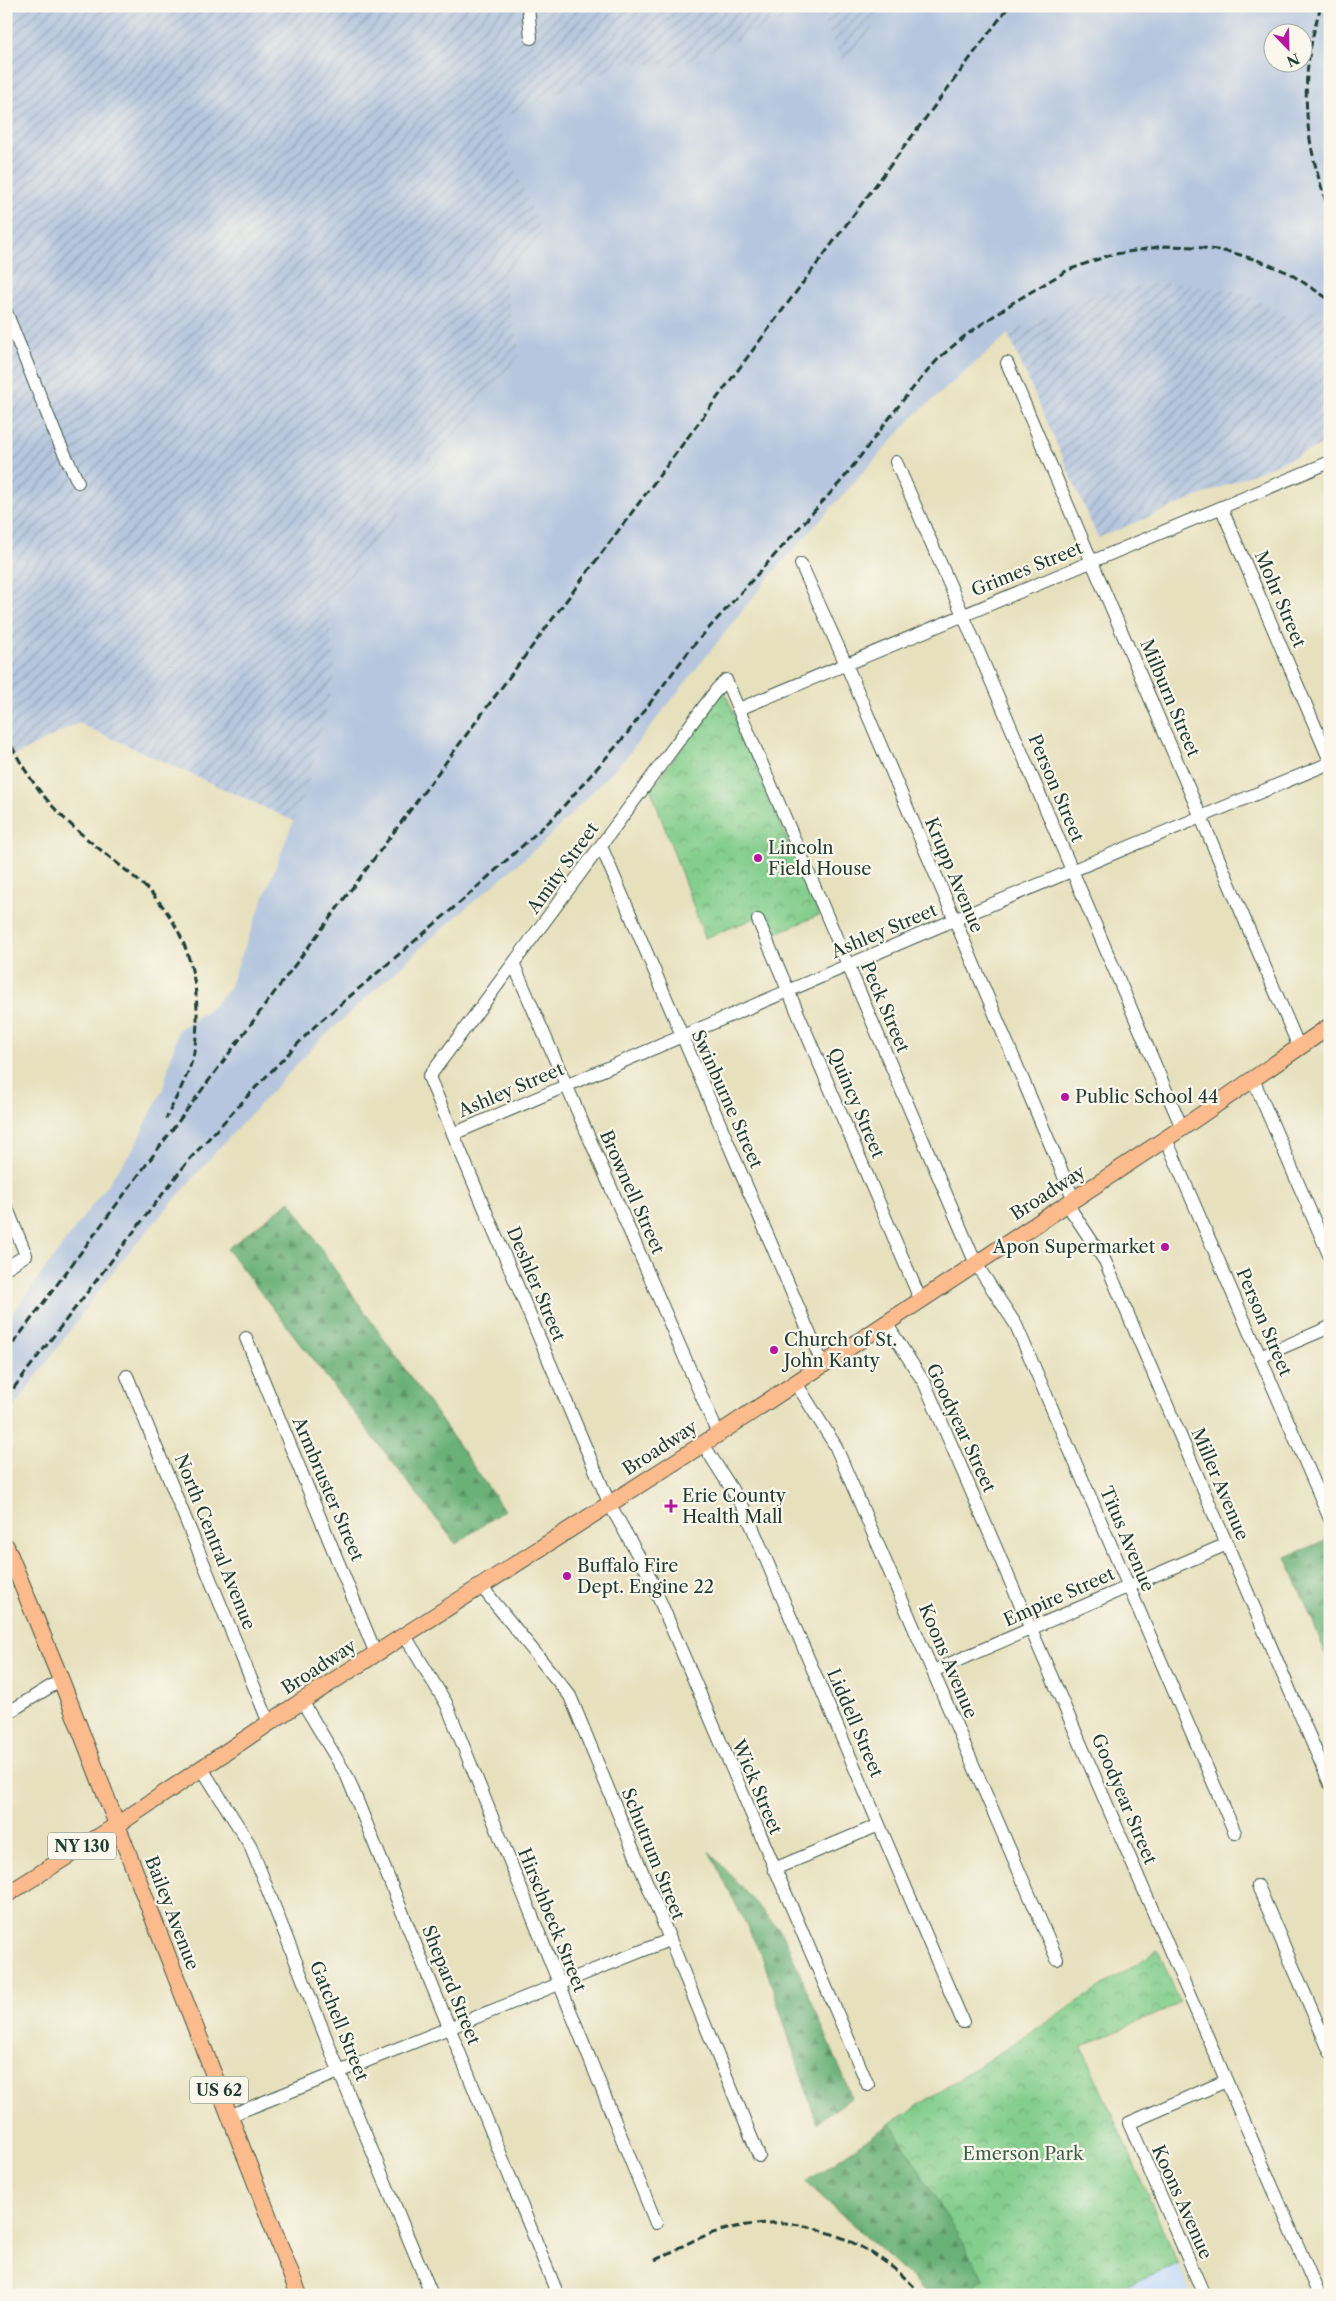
<svg xmlns="http://www.w3.org/2000/svg" width="1336" height="2301" font-family="'Libre Caslon Text',serif">
  <style>
    .built { fill: #c7ddf9 }
    .industrial { fill: url(#industrial-furrows) }
    .railway { fill: #b5c6de; fill-rule: evenodd }
    .forest { fill: url(#forest-firs); stroke: #447756 }
    .park { fill: url(#park-crowns); stroke: #518660 }
    .lines { fill: none; stroke-linecap: round; stroke-linejoin: round }
    .minor-casing { stroke: #3d5549; stroke-width: 14 }
    .major-casing { stroke: #3d5549; stroke-width: 18 }
    .minor { stroke: #fff; stroke-width: 12 }
    .major { stroke: #fbbb8d; stroke-width: 16 }
    .rail { stroke: #1f3d34; stroke-width: 3; stroke-dasharray: 8 4; stroke-linecap: butt }
    .poi-dot { fill: #b5179e; stroke: #fbf7ec; stroke-width: 2 }
    .labels { text-anchor: middle; dominant-baseline: central; stroke-width: 4.5; stroke-linejoin: round; paint-order: stroke }
    .shield { fill: #fbf7ec; stroke: #61756b; stroke-width: 1 }
    .shield-label { font-size: 16px; font-weight: bold; fill: #1f3d34 }
    .street-label { font-size: 18px; fill: #1f3d34; stroke: #fbf7ec }
    .poi-label { font-size: 18px; fill: #1f3d34; stroke: #fbf7ec; text-anchor: start }
    .park-label { font-size: 18px; fill: #38614a; stroke: #fbf7ec }
  </style>
  <defs>
    <pattern id="industrial-furrows" width="10" height="10" patternUnits="userSpaceOnUse" patternTransform="scale(1.25)"><rect width="10" height="10" fill="#b5c6de"/><path d="M-1 1l2-2M0 10L10 0M9 11l2-2" fill="none" stroke="#93a2b5"/></pattern>
    <pattern id="forest-firs" width="22" height="20" patternUnits="userSpaceOnUse" patternTransform="scale(1.25)"><rect width="22" height="20" fill="#6ab178"/><path d="M5 1l3.5 6h-7zM16 11l3.5 6h-7z" fill="#579163"/></pattern>
    <pattern id="park-crowns" width="20" height="18" patternUnits="userSpaceOnUse" patternTransform="scale(1.25)"><rect width="20" height="18" fill="#83ce8c"/><path d="M2 6a3 3 0 1 1 6 0M12 15a3 3 0 1 1 6 0" fill="none" stroke="#6ba873"/></pattern>
  </defs>
  <rect width="100%" height="100%" fill="#fbf7ec"/>
  <filter id="ink" filterUnits="userSpaceOnUse"><feTurbulence type="fractalNoise" baseFrequency=".02" numOctaves="2"/><feDisplacementMap in="SourceGraphic" scale="10" xChannelSelector="R" yChannelSelector="G"/><feConvolveMatrix kernelMatrix="1 2 1 2 8 2 1 2 1" color-interpolation-filters="sRGB"/></filter>
  <filter id="wash" filterUnits="userSpaceOnUse"><feTurbulence type="fractalNoise" baseFrequency=".0096" numOctaves="4" result="noise"/><feDisplacementMap in="SourceGraphic" scale="20" xChannelSelector="R" yChannelSelector="G"/><feGaussianBlur stdDeviation="1.12" result="paint"/><feColorMatrix in="noise" values="0 0 0 0 0 0 0 0 0 0 0 0 0 0 0 0 0 1.4 0 .05"/><feComposite in="paint" operator="in"/></filter>
  <g filter="url(#wash)">
    <rect width="100%" height="100%" fill="#e7e0bd"/>
    <!-- built -->
    <path class="built" d="M1178 2264 1191 2295H1118L1128 2285Z"/>
    <!-- industrial -->
    <path class="industrial" d="M6 6H814L676 67 627 62 496 121 542 233 504 280 520 354 328 608 336 671 311 775 294 821 78 723 6 760Z
      M817 6H888L844 67Z
      M1165 282 1241 291 1298 322 1309 307 1330 323V442L1098 538 1008 334 1089 295Z"/>
    <!-- railway -->
    <path class="railway" d="M814 6H817L844 67 888 6H1330V323L1309 307 1298 322 1241 291 1165 282 1089 295 1008 334 913 417 769 577 628 755 547 839 437 933 316 1044 219 1148 117 1266 8 1415 6 1413V1322L132 1151 163 1089 178 1030 214 1006 229 988 311 775 336 671 328 608 520 354 504 280 542 233 495 121 627 62 676 67ZM1274 32H1304V62H1274Z"/>
    <!-- forest -->
    <path class="forest" d="M290 1201 331 1264 504 1510 456 1544 227 1249Z
      M1330 1538V1664L1286 1557Z
      M709 1851 783 1934 852 2097 817 2123 762 1956Z
      M891 2123 984 2279 976 2283 978 2295H930L806 2182Z"/>
    <!-- park -->
    <path class="park" d="M724 690 819 915 772 935 763 915 705 938 651 790Z
      M1158 1950 1180 2003 1082 2047 1178 2264 1128 2285 1118 2295H978L976 2283 984 2279 891 2123Z"/>
  </g>
  <g filter="url(#ink)">
    <g class="lines">
      <defs>
        <path id="minor" d="M528 6 531 38
          M6 312 57 438 78 482
          M1007 363 1299 1047
          M896 462 963 615 1182 1128
          M1221 507 1330 761
          M801 564 849 671 1074 1200
          M739 709 1330 462
          M601 846 823 1365
          M758 920 921 1301
          M514 965 718 1434
          M1253 1079 1330 1257
          M453 1134 954 920 1330 763
          M1166 1139 1330 1519
          M1067 1204 1105 1261 1330 1784
          M6 1206 26 1255 6 1268
          M886 1323 925 1384 1319 2295
          M246 1338 376 1654
          M1260 1357 1330 1327
          M127 1376 269 1723
          M796 1383 835 1445 1057 1959
          M703 1444 745 1510 963 2022
          M481 1586 570 1696 759 2156
          M405 1636 446 1703 656 2223
          M933 1671 1227 1544
          M302 1701 347 1776 555 2288
          M6 1714 61 1680
          M201 1767 250 1845 339 2071 432 2295
          M774 1869 879 1825
          M1258 1886 1330 2052
          M868 2085 648 1573 610 1505 429 1077 717 689 726 680 976 1264 1016 1325 1235 1833
          M229 2116 669 1940
          M1204 2295 1129 2123 1226 2081"/>
        <path id="major" d="M6 1546 61 1680 299 2295
          M6 1895 117 1825 302 1701 703 1444 1182 1128 1330 1026"/>
      </defs>
      <!-- minor casing -->
      <use href="#minor" class="minor-casing"/>
      <!-- major casing -->
      <use href="#major" class="major-casing"/>
      <!-- minor -->
      <use href="#minor" class="minor"/>
      <!-- major -->
      <use href="#major" class="major"/>
      <!-- rail -->
      <path class="rail" d="M1321 6C1297 81 1304 141 1330 213
        M6 735C18 759 31 782 49 802 76 834 112 857 143 885 190 927 204 992 194 1052 191 1071 174 1101 166 1119
        M6 1353 1009 6
        M6 1398 188 1161 257 1086 316 1025 464 899 554 817 626 735 692 647 843 479 907 395 939 358 966 335 1014 302 1068 270 1110 255 1164 246 1196 247 1230 252 1257 260 1289 273 1330 300
        M655 2260C673 2252 691 2240 710 2234 734 2226 768 2220 793 2224 839 2230 892 2259 921 2295"/>
    </g>
  </g>
  <!-- markers -->
  <g class="poi-dot">
    <circle cx="758" cy="858" r="5"/>
    <circle cx="1065" cy="1097" r="5"/>
    <circle cx="1165" cy="1247" r="5"/>
    <circle cx="774" cy="1350" r="5"/>
    <path d="M668.5 1498.5h5v5h5v5h-5v5h-5v-5h-5v-5h5z"/>
    <circle cx="567" cy="1576" r="5"/>
  </g>
  <g class="labels">
    <!-- shield labels -->
    <g class="shield">
      <rect x="48" y="1832.5" width="68" height="27" rx="4"/>
      <rect x="190" y="2076.5" width="58" height="27" rx="4"/>
    </g>
    <g class="shield-label">
      <text x="82" y="1846">NY 130</text>
      <text x="219" y="2090">US 62</text>
    </g>
    <!-- street labels -->
    <g class="street-label">
      <text transform="translate(1027 569) rotate(-22)">Grimes Street</text>
      <text transform="translate(1280 599) rotate(67)">Mohr Street</text>
      <text transform="translate(1170 698) rotate(67)">Milburn Street</text>
      <text transform="translate(1056 788) rotate(67)">Person Street</text>
      <text transform="translate(563 868) rotate(-54)">Amity Street</text>
      <text transform="translate(954 875) rotate(67)">Krupp Avenue</text>
      <text transform="translate(884 931) rotate(-23)">Ashley Street</text>
      <text transform="translate(885 1007) rotate(67)">Peck Street</text>
      <text transform="translate(511 1090) rotate(-23)">Ashley Street</text>
      <text transform="translate(727 1099) rotate(66)">Swinburne Street</text>
      <text transform="translate(856 1103) rotate(67)">Quincy Street</text>
      <text transform="translate(632 1192) rotate(66)">Brownell Street</text>
      <text transform="translate(1048 1193) rotate(-33)">Broadway</text>
      <text transform="translate(536 1284) rotate(67)">Deshler Street</text>
      <text transform="translate(1264 1322) rotate(67)">Person Street</text>
      <text transform="translate(961 1428) rotate(65)">Goodyear Street</text>
      <text transform="translate(660 1448) rotate(-33)">Broadway</text>
      <text transform="translate(1220 1484) rotate(67)">Miller Avenue</text>
      <text transform="translate(328 1489) rotate(67)">Armbruster Street</text>
      <text transform="translate(1127 1539) rotate(67)">Titus Avenue</text>
      <text transform="translate(215 1542) rotate(68)">North Central Avenue</text>
      <text transform="translate(1059 1597) rotate(-24)">Empire Street</text>
      <text transform="translate(948 1661) rotate(67)">Koons Avenue</text>
      <text transform="translate(319 1667) rotate(-33)">Broadway</text>
      <text transform="translate(855 1723) rotate(67)">Liddell Street</text>
      <text transform="translate(757 1787) rotate(67)">Wick Street</text>
      <text transform="translate(1124 1799) rotate(67)">Goodyear Street</text>
      <text transform="translate(653 1854) rotate(68)">Schutrum Street</text>
      <text transform="translate(172 1913) rotate(69)">Bailey Avenue</text>
      <text transform="translate(552 1920) rotate(68)">Hirschbeck Street</text>
      <text transform="translate(451 1985) rotate(68)">Shepard Street</text>
      <text transform="translate(339 2021) rotate(68)">Gatchell Street</text>
      <text transform="translate(1182 2202) rotate(66)">Koons Avenue</text>
    </g>
    <!-- poi labels -->
    <g class="poi-label">
      <text x="768" y="848">Lincoln<tspan x="768" dy="21">Field House</tspan></text>
      <text x="1075" y="1097">Public School 44</text>
      <text x="1155" y="1247" text-anchor="end">Apon Supermarket</text>
      <text x="784" y="1340">Church of St.<tspan x="784" dy="21">John Kanty</tspan></text>
      <text x="682" y="1496">Erie County<tspan x="682" dy="21">Health Mall</tspan></text>
      <text x="577" y="1566">Buffalo Fire<tspan x="577" dy="21">Dept. Engine 22</tspan></text>
    </g>
    <!-- park labels -->
    <g class="park-label">
      <text x="1023" y="2154">Emerson Park</text>
    </g>
  </g>
  <!-- margin -->
  <rect width="1336" height="2301" fill="none" stroke="#fbf7ec" stroke-width="25"/>
  <!-- north arrow -->
  <g transform="translate(1288 48) rotate(157)"><circle r="24" fill="#fbf7ec" stroke="#a3ada2"/>
  <path d="M0-4L9 19L0 12L-9 19Z" fill="#b5179e"/>
  <text y="-8" font-size="14" font-weight="bold" text-anchor="middle" fill="#1f3d34">N</text>
  </g>
</svg>
